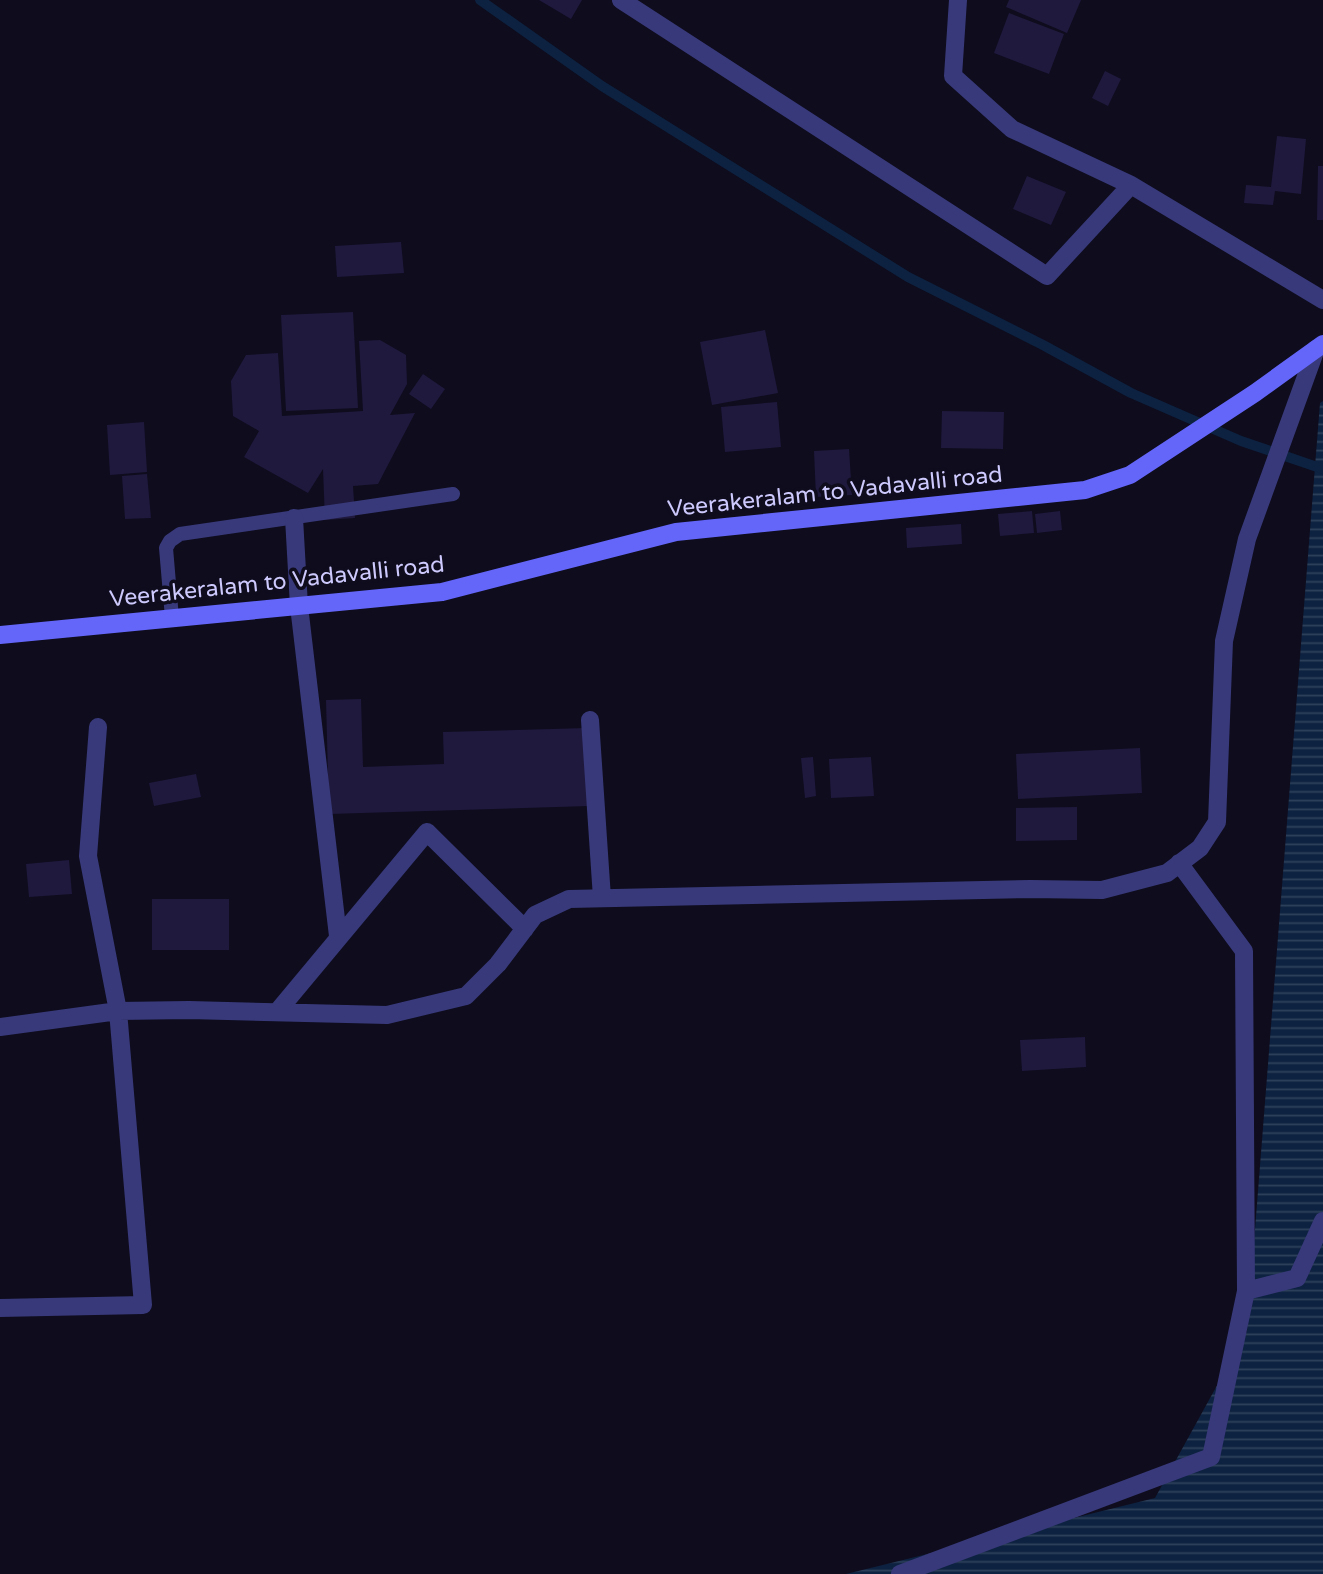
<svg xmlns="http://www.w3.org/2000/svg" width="1323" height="1574" font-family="'Varela Round',sans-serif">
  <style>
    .water { fill: url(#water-rules) }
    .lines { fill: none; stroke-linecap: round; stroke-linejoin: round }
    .stream { stroke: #0d2240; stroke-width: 10 }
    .building { fill: #1f193d }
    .lane { stroke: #38397a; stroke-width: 14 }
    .street { stroke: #38397a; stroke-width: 18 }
    .secondary { stroke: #6466fa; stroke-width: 18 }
    .labels { text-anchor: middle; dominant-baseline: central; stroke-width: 7; stroke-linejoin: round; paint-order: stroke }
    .street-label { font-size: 23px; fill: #cdc9fd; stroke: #0e0c1d }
  </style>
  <defs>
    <pattern id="water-rules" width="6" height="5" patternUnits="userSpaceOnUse" patternTransform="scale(1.75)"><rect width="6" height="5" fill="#0d2240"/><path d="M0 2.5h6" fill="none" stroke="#2f415c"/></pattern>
  </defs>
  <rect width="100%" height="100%" fill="#0e0c1d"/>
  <!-- water -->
  <path class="water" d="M1323 401V1574H846L1155 1498 1247 1331 1320 403Z"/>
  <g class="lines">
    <!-- stream -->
    <path class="stream" d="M480 0 602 86 908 277 1043 345 1131 393 1241 441 1323 469"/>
  </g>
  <!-- building -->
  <path class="building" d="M539 0H582L571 19Z
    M1009 0H1081L1067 33 1006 7Z
    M1009 13 1064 34 1049 74 994 53Z
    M1105 71 1121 79 1108 106 1092 98Z
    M1277 136 1306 139 1301 194 1275 191 1273 205 1244 203 1246 185 1271 187Z
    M1318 166H1323V220H1317Z
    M1027 176 1066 192 1051 225 1013 209Z
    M401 242 404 273 337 277 335 246Z
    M353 312 358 408 286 411 281 315Z
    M765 330 778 393 712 405 700 342Z
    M380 340 406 355 407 384 390 415 415 413 378 484 353 486 355 518 325 520 323 469 308 493 244 457 259 431 233 416 231 381 246 355 278 353 282 416 363 411 359 341Z
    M423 374 445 389 431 409 409 394Z
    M777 402 781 447 725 452 721 407Z
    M942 411 1004 412 1003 449 941 448Z
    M144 422 147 472 110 475 107 425Z
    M849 449 852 495 816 497 814 451Z
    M147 474 151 518 125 519 122 476Z
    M1032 511 1034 533 1000 536 998 514Z
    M1060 511 1062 530 1037 533 1035 514Z
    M961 524 962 544 907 548 906 528Z
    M361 699 363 767 444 764 443 732 587 728 589 806 329 814 326 700Z
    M1140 748 1142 793 1018 799 1016 754Z
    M813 757 816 796 805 798 801 758Z
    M871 757 874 796 831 798 829 759Z
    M196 774 201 797 154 806 149 783Z
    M1077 807V840L1016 841V808Z
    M69 860 72 894 29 897 26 864Z
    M152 899H229V950H152Z
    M1085 1037 1086 1067 1022 1071 1020 1040Z"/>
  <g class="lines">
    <!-- lane -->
    <path class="lane" d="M172 618 166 548 170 541 180 534 453 494"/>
    <!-- street -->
    <path class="street" d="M621 0 1047 276 1131 185 1323 300
      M958 0 953 76 1012 129 1131 185
      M294 518 299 606 338 936
      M590 720 602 898
      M277 1012 427 832 525 929
      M0 1027 118 1011 189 1010 387 1015 466 996 498 964 535 915 569 899 1030 889 1102 890 1167 873 1200 848 1217 822 1224 641 1247 539 1316 349
      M1246 1291 1297 1278 1323 1221
      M0 1308 143 1305 118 1011 88 856 98 727
      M900 1574 1211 1457 1246 1291 1244 951 1179 863"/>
    <!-- secondary -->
    <path class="secondary" d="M0 635 442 592 676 532 1085 490 1130 475 1255 393 1323 344"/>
  </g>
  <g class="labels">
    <!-- street labels -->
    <g class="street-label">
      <text transform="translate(835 492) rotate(-6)">Veerakeralam to Vadavalli road</text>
      <text transform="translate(277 582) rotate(-6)">Veerakeralam to Vadavalli road</text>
    </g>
  </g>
</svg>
